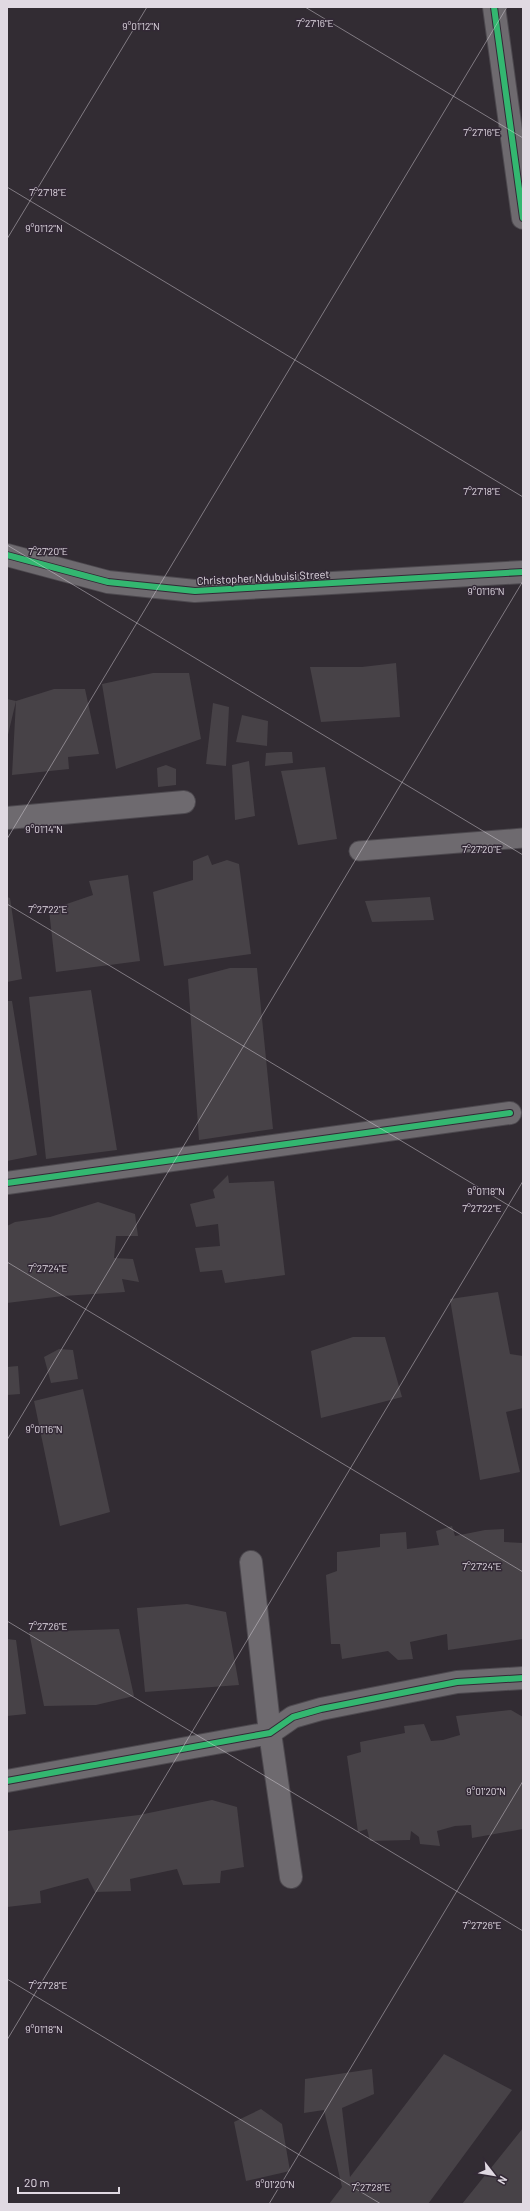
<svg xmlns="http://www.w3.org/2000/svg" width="530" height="2211" font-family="Barlow,sans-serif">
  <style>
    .building { fill: #474247 }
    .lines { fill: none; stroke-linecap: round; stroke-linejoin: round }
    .lane-casing { stroke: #4d494f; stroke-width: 21 }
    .street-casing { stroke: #4d494f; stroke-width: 24 }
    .secondary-casing { stroke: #4d494f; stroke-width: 24 }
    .lane { stroke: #6e6a6f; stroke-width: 19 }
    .street { stroke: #6e6a6f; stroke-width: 22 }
    .secondary { stroke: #6e6a6f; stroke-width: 22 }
    .cycleway-casing { stroke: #332936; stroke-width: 8 }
    .cycleway { stroke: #33b770; stroke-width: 6 }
    .ticks { fill: none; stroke: #e0d9e2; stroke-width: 1; stroke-opacity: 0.45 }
    .labels { text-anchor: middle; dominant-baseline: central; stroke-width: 3; stroke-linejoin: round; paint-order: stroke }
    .street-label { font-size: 11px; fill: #e0d9e2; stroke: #332936 }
    .ticks-label { font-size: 10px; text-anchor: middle; fill: #e0d9e2; stroke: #332936; stroke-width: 3; stroke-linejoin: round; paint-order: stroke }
  </style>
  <rect width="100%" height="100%" fill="#322c33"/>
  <!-- building -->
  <path class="building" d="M396 663 400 717 321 722 310 667H362Z
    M153 673H189L201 739 116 769 102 684Z
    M54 689H85L99 754 68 757 69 769 12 775 16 701 7 739V699L16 701Z
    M213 703 229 707 226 766 206 764Z
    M242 715 268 721 267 746 236 742Z
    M281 752H292L293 763 265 766 266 753Z
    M249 761 255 816 235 820 232 765Z
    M166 765 176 769V785L158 787 157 768Z
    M325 767 337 839 298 845 281 771Z
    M208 855 212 865 227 860 239 864 251 954 164 966 153 892 193 880V861Z
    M128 875 140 961 56 972 49 910 93 895 89 881Z
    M7 897 10 898 22 979 7 982Z
    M430 897 434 920 372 922 365 901Z
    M230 968H257L273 1129 199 1140 188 979Z
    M91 990 117 1150 46 1159 29 997Z
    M7 1001H12L37 1155 7 1161Z
    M228 1175 229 1183 274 1181 285 1275 225 1283 222 1270 200 1272 195 1248 220 1246 218 1224 196 1227 190 1204 215 1198 213 1190Z
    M98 1202 135 1214 138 1236H116L114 1258 133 1259 139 1282 122 1279 125 1292 63 1296 7 1303V1226L15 1222 50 1217Z
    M498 1292 510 1354 523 1356V1408L506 1412 520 1472 480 1480 450 1299Z
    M353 1337H385L402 1397 321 1418 311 1351Z
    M59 1349 73 1350 78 1379 51 1383 44 1357Z
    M18 1366 20 1394 7 1395V1367Z
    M83 1389 110 1512 60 1526 34 1401Z
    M452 1526 455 1536 485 1530 504 1529V1542L523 1543V1639L448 1650 447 1634 410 1642 413 1659 398 1660 388 1651 342 1659 340 1644H331L326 1575 337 1571V1552L380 1547V1534L406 1532 407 1549 439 1545 436 1531Z
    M187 1604 226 1612 239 1685 145 1692 137 1608Z
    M119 1629 134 1696 96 1705 44 1706 29 1632Z
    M7 1639 16 1640 26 1714 7 1716Z
    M511 1710 523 1717V1829L472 1838 471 1825 455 1826 437 1831 440 1846 420 1844 419 1837 411 1831 410 1840 370 1841 367 1829 358 1832 347 1756 361 1752 360 1742 405 1733 404 1726 424 1724 431 1741 443 1740 460 1735 456 1716Z
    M212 1800 237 1807 244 1867 221 1871 220 1883 183 1885 177 1869 130 1879 131 1891 95 1892 88 1878 40 1891 41 1903 7 1907V1831L139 1815Z
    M444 2054 512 2090 428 2204H329L342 2187 324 2110 304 2113 305 2079 372 2069 374 2094 342 2108 350 2177Z
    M261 2109 282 2124 290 2171 246 2181 234 2122Z
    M523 2128V2204H462Z"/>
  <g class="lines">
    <defs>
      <path id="lane" d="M359 851 523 838"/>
      <path id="street" d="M7 555 108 582 195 591 523 572
        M7 818 184 802
        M7 1183 510 1113
        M251 1562 270 1733 291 1877
        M7 1781 270 1733 293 1717 321 1709 457 1682 523 1678"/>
      <path id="secondary" d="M494 7 523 218"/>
    </defs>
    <!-- lane casing -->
    <use href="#lane" class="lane-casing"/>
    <!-- street casing -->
    <use href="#street" class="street-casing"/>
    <!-- secondary casing -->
    <use href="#secondary" class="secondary-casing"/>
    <!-- lane -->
    <use href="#lane" class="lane"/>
    <!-- street -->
    <use href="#street" class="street"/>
    <!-- secondary -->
    <use href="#secondary" class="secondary"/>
    <defs>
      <path id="cycleway" d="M494 7 523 218
        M7 555 108 582 195 591 523 572
        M7 1183 510 1113
        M7 1781 270 1733 293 1717 321 1709 457 1682 523 1678"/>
    </defs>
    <!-- cycleway casing -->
    <use href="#cycleway" class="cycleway-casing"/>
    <!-- cycleway -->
    <use href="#cycleway" class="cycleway"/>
  </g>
  <!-- ticks -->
  <path class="ticks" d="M305 7 523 138M7 187 523 497M7 239 147 7M7 545 523 855M7 839 507 7M7 904 523 1214M7 1262 523 1572M7 1440 523 581M7 1621 523 1931M7 1979 381 2204M7 2040 523 1181M269 2204 523 1781"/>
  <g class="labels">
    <!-- street labels -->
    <g class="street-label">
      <text transform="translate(263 577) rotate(-3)">Christopher Ndubuisi Street</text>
    </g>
  </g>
  <g class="ticks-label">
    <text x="315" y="27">7°27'16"E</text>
    <text x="141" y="30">9°01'12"N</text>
    <text x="482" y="136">7°27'16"E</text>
    <text x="48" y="196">7°27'18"E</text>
    <text x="44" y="232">9°01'12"N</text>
    <text x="482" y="495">7°27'18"E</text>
    <text x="48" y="555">7°27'20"E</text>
    <text x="486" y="595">9°01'16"N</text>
    <text x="44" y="833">9°01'14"N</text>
    <text x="482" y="853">7°27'20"E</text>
    <text x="48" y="913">7°27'22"E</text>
    <text x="486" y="1195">9°01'18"N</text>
    <text x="482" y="1212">7°27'22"E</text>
    <text x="48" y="1272">7°27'24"E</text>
    <text x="44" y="1433">9°01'16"N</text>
    <text x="482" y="1570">7°27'24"E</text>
    <text x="48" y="1630">7°27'26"E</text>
    <text x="486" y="1795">9°01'20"N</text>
    <text x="482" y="1929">7°27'26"E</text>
    <text x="48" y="1989">7°27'28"E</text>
    <text x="44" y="2033">9°01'18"N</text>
    <text x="275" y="2188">9°01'20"N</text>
    <text x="371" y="2191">7°27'28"E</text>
  </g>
  <!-- border -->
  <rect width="530" height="2211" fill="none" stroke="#e0d9e2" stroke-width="16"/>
  <!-- north arrow -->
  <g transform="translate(494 2175) rotate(121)" stroke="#332936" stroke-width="3" paint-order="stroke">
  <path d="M0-3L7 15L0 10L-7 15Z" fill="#e0d9e2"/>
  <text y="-6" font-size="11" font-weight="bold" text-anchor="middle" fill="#e0d9e2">N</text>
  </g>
  <!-- scale -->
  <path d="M18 2187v6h101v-6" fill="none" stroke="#e0d9e2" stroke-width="2"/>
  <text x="24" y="2187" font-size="12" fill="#e0d9e2" stroke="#332936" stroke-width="3" paint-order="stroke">20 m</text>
</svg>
